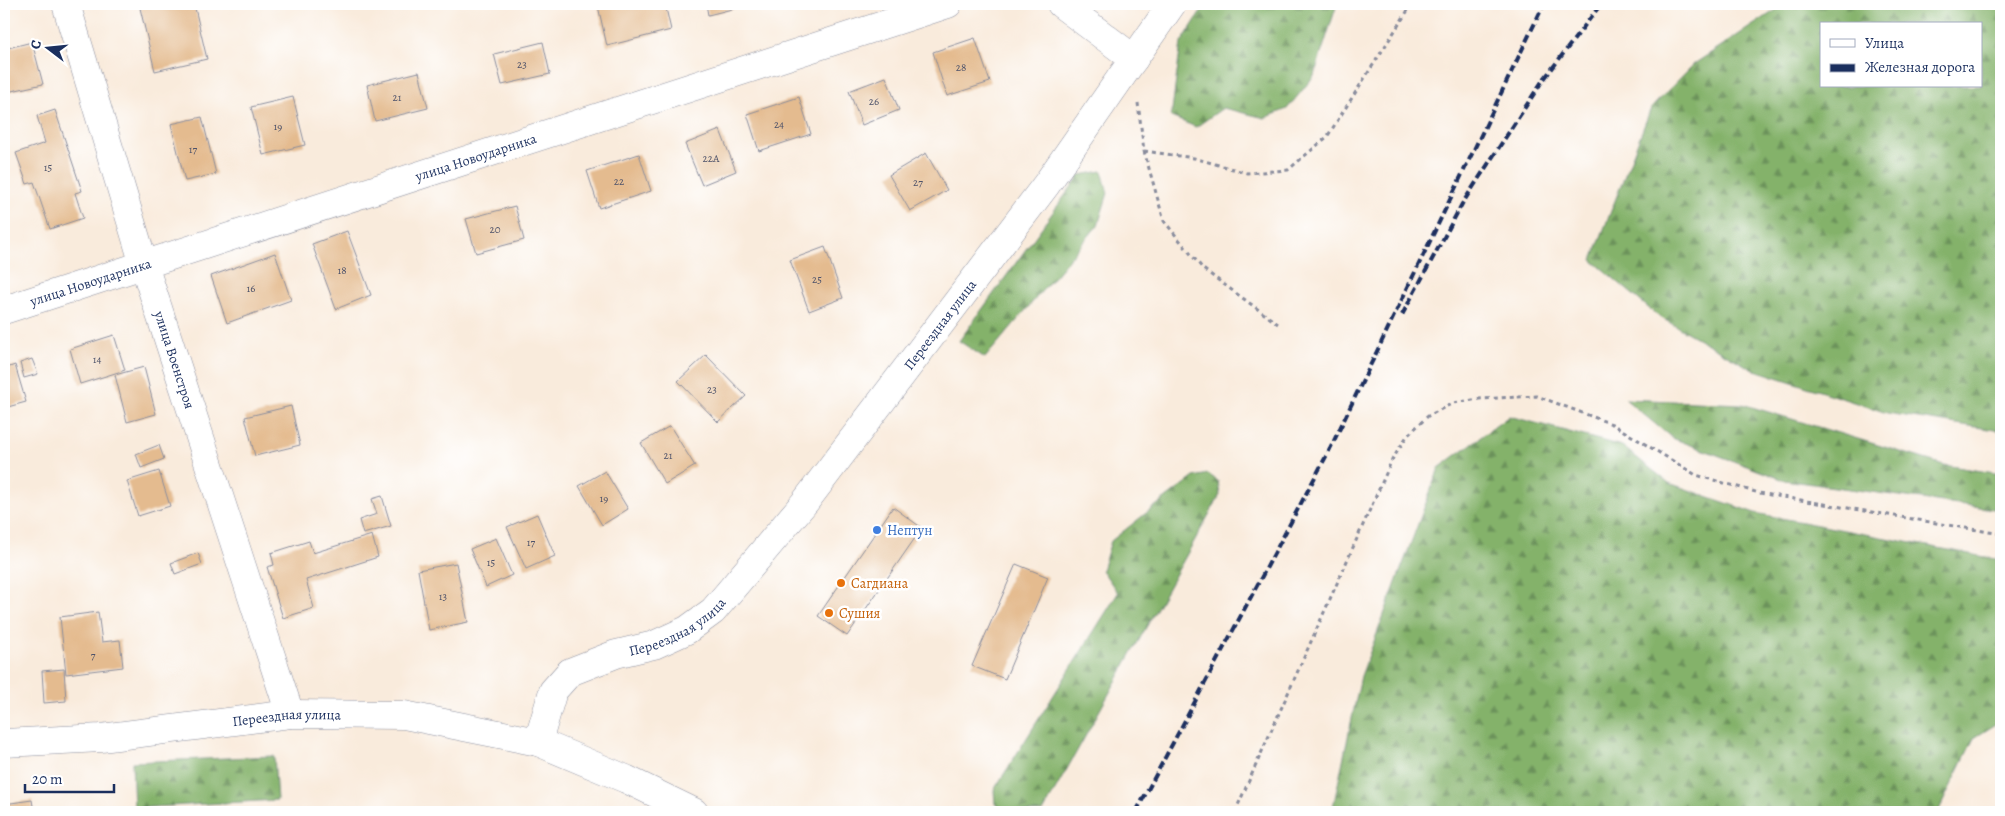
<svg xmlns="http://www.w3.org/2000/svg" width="2005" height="816" font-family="Alegreya,serif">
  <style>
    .forest { fill: url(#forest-firs); stroke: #507064; fill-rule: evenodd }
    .building { fill: #e4bb8f }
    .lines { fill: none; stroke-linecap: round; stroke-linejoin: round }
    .minor-casing { stroke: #8a8d9d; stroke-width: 29 }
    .path { stroke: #8a8d9d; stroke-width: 3; stroke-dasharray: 4 4; stroke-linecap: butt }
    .minor { stroke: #fff; stroke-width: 28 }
    .rail { stroke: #1b2f5e; stroke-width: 4; stroke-dasharray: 8 4; stroke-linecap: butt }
    .shop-dot { fill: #3f7fe0; stroke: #fff; stroke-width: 2 }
    .food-dot { fill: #e8710a; stroke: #fff; stroke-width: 2 }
    .labels { text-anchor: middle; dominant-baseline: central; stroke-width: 5; stroke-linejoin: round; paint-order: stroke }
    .number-label { font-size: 11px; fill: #4d526a }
    .street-label { font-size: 14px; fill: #1b2f5e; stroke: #fff }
    .shop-label { font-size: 14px; fill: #366cbe; stroke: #fff; text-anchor: start }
    .food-label { font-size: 14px; fill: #c56008; stroke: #fff; text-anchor: start }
  </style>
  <defs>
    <pattern id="forest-firs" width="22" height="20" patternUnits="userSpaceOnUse" patternTransform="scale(1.25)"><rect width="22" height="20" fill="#84b26a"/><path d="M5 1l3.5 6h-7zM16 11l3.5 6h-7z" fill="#6b915a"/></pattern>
  </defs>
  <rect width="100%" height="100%" fill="#fff"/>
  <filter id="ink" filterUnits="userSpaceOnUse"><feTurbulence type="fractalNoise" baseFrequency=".02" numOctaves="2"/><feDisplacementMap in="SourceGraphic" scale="10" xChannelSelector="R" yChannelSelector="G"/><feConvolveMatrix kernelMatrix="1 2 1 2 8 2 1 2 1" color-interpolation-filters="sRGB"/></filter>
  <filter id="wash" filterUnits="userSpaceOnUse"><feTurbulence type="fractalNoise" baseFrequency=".0096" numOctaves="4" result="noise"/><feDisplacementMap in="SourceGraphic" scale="20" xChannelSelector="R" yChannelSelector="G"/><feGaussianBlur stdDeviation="1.12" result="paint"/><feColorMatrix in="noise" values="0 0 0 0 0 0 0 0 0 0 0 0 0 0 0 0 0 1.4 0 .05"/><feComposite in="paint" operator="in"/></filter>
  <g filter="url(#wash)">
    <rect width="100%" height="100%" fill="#f9ebdc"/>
    <!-- forest -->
    <path class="forest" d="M1206 4H1337L1314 76 1287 109 1265 118 1223 108 1196 127 1171 117 1181 43Z
      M1785 4H2001V431L1887 413 1752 369 1658 316 1592 260 1651 108 1694 64ZM1821 24H1981V86H1821Z
      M1102 171 1108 193 1098 225 985 358 959 341 1080 175Z
      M1625 399 1742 404 1944 465 2001 474V510L1784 480 1672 438Z
      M1509 416 1622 446 1669 483 1755 513 2001 560V721L1974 738 1938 812H1332L1361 676 1439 468Z
      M1208 474 1218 481 1220 495 1043 812H1006L995 804 994 790 1118 593 1102 570 1111 541 1145 514 1194 477Z
      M274 756 277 800 134 808 132 762Z"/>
    <g id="blocks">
      <!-- building -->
      <path class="building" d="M159 4H194L207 59 155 71 140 8Z
        M605 4H665L671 30 607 46 598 6Z
        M706 4H752L708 15Z
        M975 38 990 82 947 96 933 52Z
        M32 42 43 84 7 92 4 81V49Z
        M543 42 550 74 502 85 494 54Z
        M419 72 428 108 375 121 367 85Z
        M886 77 899 110 862 125 849 91Z
        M293 97 305 145 263 155 251 107Z
        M799 97 811 134 759 151 747 114Z
        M55 110 82 191 75 193 83 218 50 229 34 182 27 184 16 153 45 143 37 116Z
        M202 117 216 174 185 181 171 124Z
        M720 130 736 171 702 185 685 144Z
        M926 153 947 190 910 211 889 175Z
        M639 154 651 191 599 208 587 171Z
        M515 206 524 240 476 253 466 219Z
        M347 231 371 295 336 309 312 244Z
        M825 247 843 298 809 311 790 260Z
        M275 253 291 300 227 323 211 276Z
        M114 335 125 370 80 384 70 349Z
        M706 355 746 396 718 422 678 381Z
        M32 359 38 374 24 378 20 363Z
        M15 365 26 402 4 408V369Z
        M144 367 156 414 127 422 115 375Z
        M291 406 300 445 255 456 245 417Z
        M670 426 695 466 665 484 641 443Z
        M159 445 164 459 141 468 136 454Z
        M159 471 170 506 138 516 127 481Z
        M605 471 628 509 602 525 579 486Z
        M382 496 391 526 363 534 359 520 377 514 372 499Z
        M893 507 922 528 847 636 818 616Z
        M537 514 555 556 526 569 507 527Z
        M372 535 378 557 306 580 314 608 283 618 267 567 274 565 271 553 309 541 313 553Z
        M496 538 512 575 486 587 470 549Z
        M198 553 202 564 175 574 171 563Z
        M456 563 468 622 429 630 418 570Z
        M1016 564 1048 577 1005 679 972 666Z
        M98 612 102 642 120 640 123 667 66 674 60 617Z
        M64 669 66 701 44 703 42 671Z
        M32 800 34 812H4V804Z"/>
    </g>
  </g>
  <g filter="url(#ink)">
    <use href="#blocks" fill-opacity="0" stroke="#8a8d9d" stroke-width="1"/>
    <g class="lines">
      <defs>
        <g id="minor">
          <path id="s1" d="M66 4 144 265 290 714"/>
          <path d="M1061 4 1134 59"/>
          <path id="s2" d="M4 310 948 4"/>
          <path id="s3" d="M538 742 553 691 570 672 616 654 654 645 687 630 713 611 805 502 1046 185 1172 4"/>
          <path id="s4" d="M4 743 101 738 290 714 404 715 538 742 626 779 694 812"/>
        </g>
      </defs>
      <!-- minor casing -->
      <use href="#minor" class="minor-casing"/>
      <!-- path -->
      <path class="path" d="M1138 103 1144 151 1164 221 1203 269 1278 324
        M1144 151 1194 158 1247 173 1288 170 1327 137 1412 4
        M1235 812 1392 460 1407 436 1428 416 1453 403 1479 399 1537 396 1612 424 1696 475 1759 493 2001 534"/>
      <!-- minor -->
      <use href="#minor" class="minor"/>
      <!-- rail -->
      <path class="rail" d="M1402 315 1462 204 1541 83 1601 4
        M1136 812 1330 449 1544 4"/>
    </g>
  </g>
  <!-- markers -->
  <circle class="shop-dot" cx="877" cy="530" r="5"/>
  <g class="food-dot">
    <circle cx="841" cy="583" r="5"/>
    <circle cx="829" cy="613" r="5"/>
  </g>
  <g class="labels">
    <!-- number labels -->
    <g class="number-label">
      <text x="522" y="64">23</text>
      <text x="961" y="67">28</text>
      <text x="397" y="97">21</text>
      <text x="874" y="101">26</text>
      <text x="779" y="124">24</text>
      <text x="278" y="126">19</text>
      <text x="193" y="149">17</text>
      <text x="711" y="158">22А</text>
      <text x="48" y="167">15</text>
      <text x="619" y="181">22</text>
      <text x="918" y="182">27</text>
      <text x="495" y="229">20</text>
      <text x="342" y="270">18</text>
      <text x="817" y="279">25</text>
      <text x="251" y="288">16</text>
      <text x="97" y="359">14</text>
      <text x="712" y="389">23</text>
      <text x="668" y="455">21</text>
      <text x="604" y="498">19</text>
      <text x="531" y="542">17</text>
      <text x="491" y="562">15</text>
      <text x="443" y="596">13</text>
      <text x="93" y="655">7</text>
    </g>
    <!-- street labels -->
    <g class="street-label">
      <text stroke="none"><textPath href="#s2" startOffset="496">улица Новоударника</textPath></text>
      <text stroke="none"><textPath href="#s2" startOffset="91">улица Новоударника</textPath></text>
      <text stroke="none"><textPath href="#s3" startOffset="601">Переездная улица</textPath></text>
      <text stroke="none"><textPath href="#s1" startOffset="372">улица Военстроя</textPath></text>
      <text stroke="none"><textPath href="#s3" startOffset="196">Переездная улица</textPath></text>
      <text stroke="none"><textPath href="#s4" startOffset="284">Переездная улица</textPath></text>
    </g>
    <!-- shop labels -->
    <g class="shop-label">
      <text x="887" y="530">Нептун</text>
    </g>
    <!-- food labels -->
    <g class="food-label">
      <text x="851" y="583">Сагдиана</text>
      <text x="839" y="613">Сушия</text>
    </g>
  </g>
  <!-- margin -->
  <rect width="2005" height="816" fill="none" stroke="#fff" stroke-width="20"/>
  <!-- legend -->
  <rect x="1820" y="22" width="162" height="65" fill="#ffffff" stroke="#a4acbf"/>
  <rect x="1830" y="39" width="25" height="8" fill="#ffffff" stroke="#a4acbf"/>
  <text x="1865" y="48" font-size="15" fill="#1b2f5e">Улица</text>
  <rect x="1830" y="64" width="25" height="8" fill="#1b2f5e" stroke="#a4acbf"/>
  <text x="1865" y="72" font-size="15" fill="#1b2f5e">Железная дорога</text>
  <!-- north arrow -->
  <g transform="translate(48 48) rotate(286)" stroke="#ffffff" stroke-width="4" paint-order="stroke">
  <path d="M0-4L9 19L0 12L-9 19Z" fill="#1b2f5e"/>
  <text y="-8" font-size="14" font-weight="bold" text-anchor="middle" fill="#1b2f5e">С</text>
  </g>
  <!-- scale -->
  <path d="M25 784v8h89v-8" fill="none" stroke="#1b2f5e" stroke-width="2.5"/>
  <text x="32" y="784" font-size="15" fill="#1b2f5e" stroke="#ffffff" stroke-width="4" paint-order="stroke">20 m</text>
</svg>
